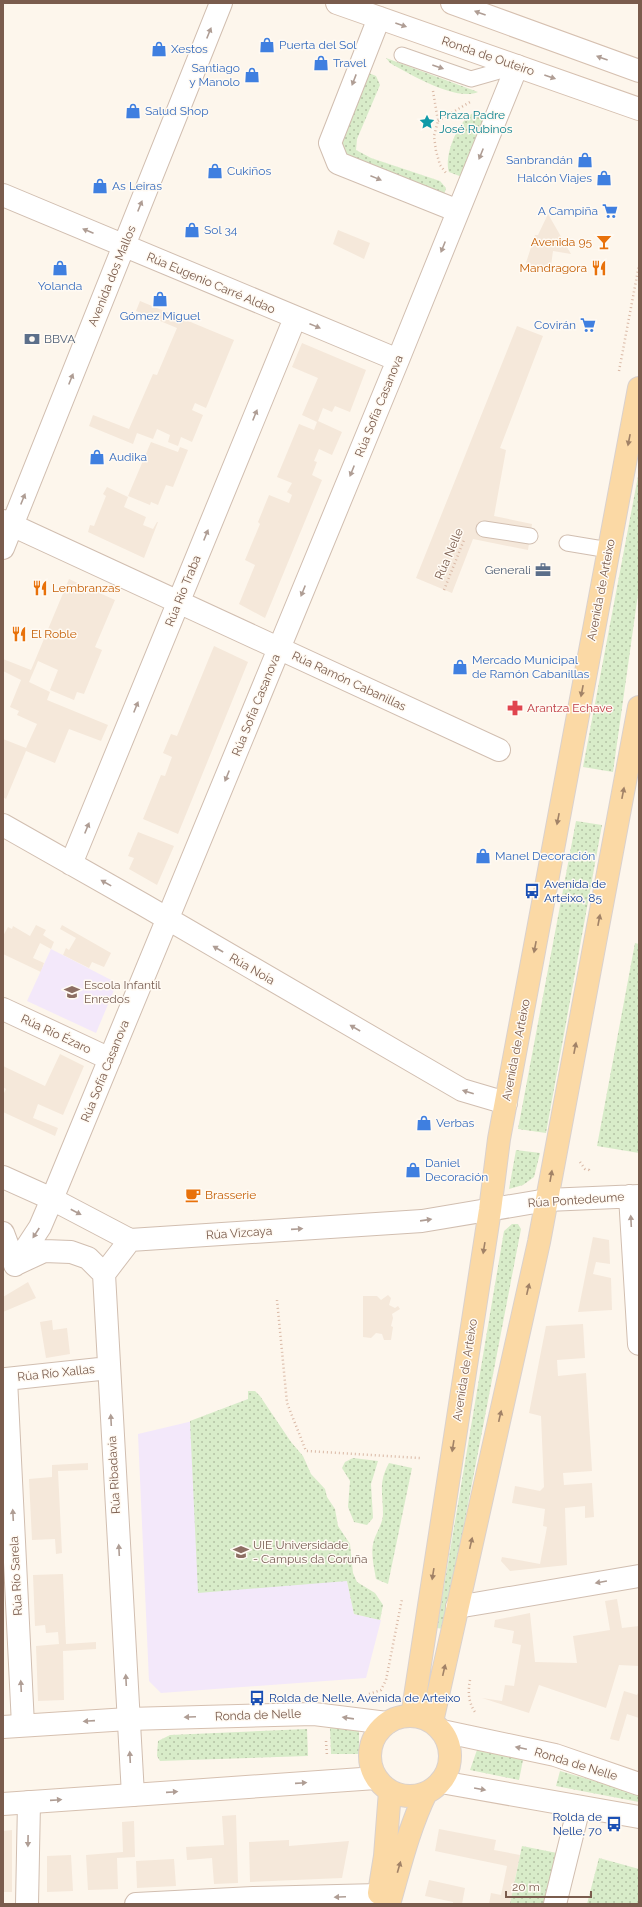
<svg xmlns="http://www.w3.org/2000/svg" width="642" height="1907" font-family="Raleway,sans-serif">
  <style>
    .residential { fill: #f5e8da }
    .education { fill: #f3e8fa }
    .green { fill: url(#green-dots) }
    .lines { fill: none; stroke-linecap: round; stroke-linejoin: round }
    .lane-casing { stroke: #d1beb0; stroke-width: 17 }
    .street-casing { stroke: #d1beb0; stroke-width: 24 }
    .secondary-casing { stroke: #d6c0b0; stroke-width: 24 }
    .primary-casing { stroke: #dad1cd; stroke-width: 24 }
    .path { stroke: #d9b8a5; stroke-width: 2.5; stroke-dasharray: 1 3; stroke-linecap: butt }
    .lane { stroke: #fff; stroke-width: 15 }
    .street { stroke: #fff; stroke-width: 22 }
    .secondary { stroke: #fff; stroke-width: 22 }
    .primary { stroke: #fbd9a5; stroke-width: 22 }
    .oneway { fill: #af9d94 }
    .oneway2 { fill: #a18267 }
    .labels { text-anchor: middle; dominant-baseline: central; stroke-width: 3; stroke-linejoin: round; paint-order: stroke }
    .shop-label { font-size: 12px; fill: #366cbe; stroke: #fffaf3; text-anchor: start }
    .street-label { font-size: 12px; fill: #7a5c4d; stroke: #fffaf3 }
    .culture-label { font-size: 12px; fill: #0d838f; stroke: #fffaf3; text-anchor: start }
    .food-label { font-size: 12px; fill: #c56008; stroke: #fffaf3; text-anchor: start }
    .service-label { font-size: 12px; fill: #4e5e75; stroke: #fffaf3; text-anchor: start }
    .health-label { font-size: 12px; fill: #be3a42; stroke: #fffaf3; text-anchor: start }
    .transit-label { font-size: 12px; fill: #164399; stroke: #fffaf3; text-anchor: start }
    .education-label { font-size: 12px; fill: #785e54; stroke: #fffaf3; text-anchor: start }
  </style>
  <defs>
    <pattern id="green-dots" width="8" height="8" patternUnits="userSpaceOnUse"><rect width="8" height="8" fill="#d8ecc9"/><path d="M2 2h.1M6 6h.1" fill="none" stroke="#b4c2a5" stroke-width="1.8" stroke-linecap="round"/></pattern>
  </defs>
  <rect width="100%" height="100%" fill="#fdf6ec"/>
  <!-- residential -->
  <path class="residential" d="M548 214 571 254 553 251 550 273 524 269 535 235H538Z
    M338 230 370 243 364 259 333 244Z
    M140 301 234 340 206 408 195 403 192 410 203 415 192 442 181 437 178 446 168 442 170 435 157 429 153 439 137 433 133 444 89 426 93 415 129 429 153 374 157 375 177 328 136 311Z
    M517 326 543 336 500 448 506 450 494 516 532 524 528 550 473 539 452 593 416 578Z
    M302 343 366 370 350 412 335 406 332 412 323 408 318 421 342 432 332 455 319 449 314 461 317 462 312 475 322 480 265 618 239 604 255 565 245 560 260 524 258 522 269 495 289 503 292 495 287 492 292 483 277 477 299 424 314 430 317 422 302 415 318 378 292 367Z
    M151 442 178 452 180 447 188 450 173 487 166 485 158 505 151 502 150 505 128 496Z
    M107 487 128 497 124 507 146 517 143 525 153 529 157 522H158L144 558 88 532 90 525 94 526 106 496 103 494Z
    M69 579 115 600 95 647 102 650 84 694 77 692 74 700 50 690 58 670 38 661 29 682 50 692 47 700 108 725 101 741 69 729 55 763 26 751 6 799 3 797V739L26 748 37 724 17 715 19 711 10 707 21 680 3 671V659L31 670Z
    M214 646 248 662 178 834 143 819 161 775 165 776 172 757 163 753 171 734 177 736Z
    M138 832 174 846 157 885 129 869 134 858 128 856Z
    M36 925 46 930 43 935 54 942 51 949 40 943 33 958 44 963 41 972 3 954V936L8 927 12 929 13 926 30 936Z
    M62 925 111 953 104 967 92 962 89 968 63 955 66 948 69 950 76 938 60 929Z
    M60 1054 84 1066 63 1115 38 1104 33 1118 58 1128 55 1136 3 1112V1095L6 1089 3 1087V1066L45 1086Z
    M593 1237 609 1240 610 1264 596 1262 593 1274 611 1278 612 1310 578 1312Z
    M28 1282 36 1298 3 1312V1297Z
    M388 1295 391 1298 389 1305 395 1308 398 1306 400 1309 392 1314 393 1318 391 1326 393 1327 391 1340H384L382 1334 376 1333 371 1338 363 1337V1296H377L381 1300Z
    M52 1320 53 1330 67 1328 70 1354 46 1358 40 1322Z
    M583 1324 585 1358 557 1360 558 1376 586 1373 592 1471 563 1473 564 1485 592 1483 594 1517 585 1518V1506L565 1508 567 1565 510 1571 501 1561 502 1557 540 1564 547 1527 543 1526 545 1509 512 1503 515 1486 540 1491 544 1487 541 1416 529 1413 546 1326Z
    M88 1463V1470L58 1471 62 1553 56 1554 55 1539 32 1540 29 1479 52 1477V1465Z
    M63 1574 66 1644 96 1642V1649L63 1651 64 1700 38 1701 36 1646 59 1644 58 1632 46 1633 45 1625 35 1626 33 1575Z
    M617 1599 622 1628 639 1626V1666L619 1665 606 1708 539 1685 529 1713 482 1698 502 1701 505 1685 514 1686 521 1645 512 1643 514 1631 494 1627 495 1620 530 1613 535 1662 577 1663 573 1636 610 1630 605 1601Z
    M624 1691 637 1695 639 1691V1718L627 1714 619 1741 610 1739Z
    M236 1815 238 1883 214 1884 212 1858 187 1860 186 1847 224 1845 222 1816Z
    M134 1821 135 1857 117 1858 118 1889 88 1890 86 1855 123 1852 122 1822Z
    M439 1829 496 1840 494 1850 520 1855 510 1904H489L491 1893 501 1895 507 1866 435 1851Z
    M12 1830V1892H3V1831Z
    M289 1840V1846L349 1841 342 1878 250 1882 249 1842Z
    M71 1855 73 1891 47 1892V1856Z
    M174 1859 176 1886 137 1888 136 1861Z
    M429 1880 465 1888 462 1904H453V1902L425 1896Z"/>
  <!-- education -->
  <path class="education" d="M51 949 117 983 96 1033 27 1001Z
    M248 1399 347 1581 354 1614 381 1620 366 1678 161 1693 149 1681 138 1434 197 1420Z"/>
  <!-- green -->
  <path class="green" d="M386 58 478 92C457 102 409 74 390 63Z
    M359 69 376 76 380 85 357 139 356 150 371 158 440 181 446 188 443 198 338 163 330 143Z
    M479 111 495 119 470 180 449 172C443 156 460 113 479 111Z
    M639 471V587L613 772 583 767Z
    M576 821 602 825 546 1133 518 1129Z
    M635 943 639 944V1153L597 1146Z
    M516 1150 540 1153 534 1177 523 1185 509 1189Z
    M512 1224H518L521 1229 444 1629 437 1628 504 1231Z
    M248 1391H255L260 1396 291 1442 303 1456 311 1474 325 1489 327 1497 335 1509 338 1526 350 1544 353 1573 357 1582 375 1593 383 1605 380 1620 354 1614 347 1581 198 1593 190 1421 248 1399Z
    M353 1458 378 1461 371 1484 373 1518 367 1525 354 1522 348 1507 350 1481 342 1468 345 1462Z
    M389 1463 412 1468 388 1584 376 1579C374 1566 370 1553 374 1540 377 1531 383 1523 383 1514 383 1493 378 1483 389 1463Z
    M330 1728H359V1754H331Z
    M307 1729 308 1756 160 1761 157 1756 158 1741 170 1735Z
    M478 1747 523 1760 519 1780 470 1770Z
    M560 1771 639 1794V1802L556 1786Z
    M522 1846 557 1853 544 1904H510Z
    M599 1858 639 1869V1904H587Z"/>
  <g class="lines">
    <defs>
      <path id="lane" d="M402 55 471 79 517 66
        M484 529 530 536
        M567 543 609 550"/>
      <path id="street" d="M379 18 330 143 338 163 458 211
        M3 195 398 360
        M3 521 499 750
        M3 548 221 3
        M3 825 144 905 462 1090 506 1103
        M71 864 295 318
        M3 1009 110 1059
        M3 1177 52 1199 130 1240 422 1221 547 1200 639 1196
        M630 1196 639 1344
        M3 1233 15 1265
        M130 1240 104 1274 133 1795
        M16 1264 44 1251 71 1252 88 1258 104 1274
        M15 1265 40 1227 52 1199 398 360 517 66
        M6 1379 23 1725
        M3 1380 6 1379 109 1368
        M457 1607 639 1576
        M27 1904 29 1802
        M136 1904 253 1898 379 1895
        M555 1904 579 1807"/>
      <path id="secondary" d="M337 3 639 109
        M452 3 639 71
        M3 1727 128 1719 314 1714 387 1723
        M442 1731 555 1755 639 1784
        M441 1782 639 1817
        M3 1804 376 1778"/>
      <path id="primary" d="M370 1756a40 40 0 1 1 80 0a40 40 0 1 1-80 0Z
        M412 1716 490 1210 499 1139 639 388
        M432 1722 539 1242 639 707
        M379 1893 385 1856 390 1791
        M389 1904C400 1866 409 1828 426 1793"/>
    </defs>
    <!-- lane casing -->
    <use href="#lane" class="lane-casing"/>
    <!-- street casing -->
    <use href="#street" class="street-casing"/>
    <!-- secondary casing -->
    <use href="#secondary" class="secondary-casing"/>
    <!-- primary casing -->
    <use href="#primary" class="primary-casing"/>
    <!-- path -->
    <path class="path" d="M433 91 438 121 434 136 436 151 440 165 446 173
      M438 121 470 102
      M619 371 639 265
      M444 590 464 540
      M580 1162 585 1169 589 1170V1173
      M277 1300 287 1403 306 1451 420 1458
      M470 1680C468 1691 468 1702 475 1712
      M369 1694 381 1690 386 1680 402 1599
      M326 1741 327 1756"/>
    <!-- lane -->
    <use href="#lane" class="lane"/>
    <!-- street -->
    <use href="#street" class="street"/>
    <!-- secondary -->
    <use href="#secondary" class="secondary"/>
    <!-- primary -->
    <use href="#primary" class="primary"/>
  </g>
  <!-- one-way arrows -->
  <defs><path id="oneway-solid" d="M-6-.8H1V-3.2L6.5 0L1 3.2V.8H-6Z"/></defs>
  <g class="oneway">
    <use href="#oneway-solid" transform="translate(480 13) rotate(-160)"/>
    <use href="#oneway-solid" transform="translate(401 25) rotate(19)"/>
    <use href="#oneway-solid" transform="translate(209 33) rotate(-68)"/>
    <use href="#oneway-solid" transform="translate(602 58) rotate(-160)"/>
    <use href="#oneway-solid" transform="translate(438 67) rotate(19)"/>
    <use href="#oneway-solid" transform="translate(550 77) rotate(19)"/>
    <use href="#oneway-solid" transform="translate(354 80) rotate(111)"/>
    <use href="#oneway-solid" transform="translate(481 154) rotate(112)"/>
    <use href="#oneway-solid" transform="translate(376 178) rotate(22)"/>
    <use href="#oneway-solid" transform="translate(140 206) rotate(-68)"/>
    <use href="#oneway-solid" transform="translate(88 231) rotate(-157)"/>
    <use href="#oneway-solid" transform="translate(443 247) rotate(112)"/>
    <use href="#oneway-solid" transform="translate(315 326) rotate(22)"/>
    <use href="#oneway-solid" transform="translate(71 379) rotate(-68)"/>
    <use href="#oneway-solid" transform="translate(255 415) rotate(-68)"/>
    <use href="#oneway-solid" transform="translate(352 471) rotate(112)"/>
    <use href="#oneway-solid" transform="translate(23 499) rotate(-68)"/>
    <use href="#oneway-solid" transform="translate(206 535) rotate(-68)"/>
    <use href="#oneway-solid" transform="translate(303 591) rotate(112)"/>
    <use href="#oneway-solid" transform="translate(136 707) rotate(-68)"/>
    <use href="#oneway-solid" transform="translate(227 776) rotate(112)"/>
    <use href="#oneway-solid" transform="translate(87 828) rotate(-68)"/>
    <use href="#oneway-solid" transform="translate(106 883) rotate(-151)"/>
    <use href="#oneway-solid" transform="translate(218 949) rotate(-150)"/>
    <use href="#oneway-solid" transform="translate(355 1028) rotate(-150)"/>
    <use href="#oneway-solid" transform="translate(468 1092) rotate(-163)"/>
    <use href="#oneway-solid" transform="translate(76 1212) rotate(28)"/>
    <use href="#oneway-solid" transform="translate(426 1220) rotate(-8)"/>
    <use href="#oneway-solid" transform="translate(631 1221) rotate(-93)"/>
    <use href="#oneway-solid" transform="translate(297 1229) rotate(-4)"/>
    <use href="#oneway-solid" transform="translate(36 1233) rotate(123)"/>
    <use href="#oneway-solid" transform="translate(111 1420) rotate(-93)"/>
    <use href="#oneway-solid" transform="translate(13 1515) rotate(-93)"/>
    <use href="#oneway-solid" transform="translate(119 1550) rotate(-93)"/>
    <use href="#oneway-solid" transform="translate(601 1582) rotate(170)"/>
    <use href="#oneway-solid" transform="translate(126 1680) rotate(-93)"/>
    <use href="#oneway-solid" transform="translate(21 1686) rotate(-93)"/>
    <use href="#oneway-solid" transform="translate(190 1717) rotate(178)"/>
    <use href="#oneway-solid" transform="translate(348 1718) rotate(-172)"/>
    <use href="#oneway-solid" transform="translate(89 1721) rotate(176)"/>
    <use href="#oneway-solid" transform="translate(521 1748) rotate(-168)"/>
    <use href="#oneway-solid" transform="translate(130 1757) rotate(-93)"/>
    <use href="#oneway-solid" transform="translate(301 1783) rotate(-4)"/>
    <use href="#oneway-solid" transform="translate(480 1789) rotate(10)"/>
    <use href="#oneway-solid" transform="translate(172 1792) rotate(-4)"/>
    <use href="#oneway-solid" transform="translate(56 1800) rotate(-4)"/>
    <use href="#oneway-solid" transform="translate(28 1841) rotate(91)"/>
    <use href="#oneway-solid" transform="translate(340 1897) rotate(178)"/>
  </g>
  <g class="oneway2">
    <use href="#oneway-solid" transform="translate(629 440) rotate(101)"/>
    <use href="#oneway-solid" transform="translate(582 691) rotate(101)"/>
    <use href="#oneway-solid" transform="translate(623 793) rotate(-79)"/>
    <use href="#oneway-solid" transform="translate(558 819) rotate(101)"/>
    <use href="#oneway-solid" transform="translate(599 920) rotate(-79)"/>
    <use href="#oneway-solid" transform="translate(535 947) rotate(101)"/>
    <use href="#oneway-solid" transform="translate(575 1048) rotate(-79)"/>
    <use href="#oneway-solid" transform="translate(551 1176) rotate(-80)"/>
    <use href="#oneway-solid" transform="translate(484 1248) rotate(99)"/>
    <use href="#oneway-solid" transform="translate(528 1289) rotate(-77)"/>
    <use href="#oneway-solid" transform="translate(500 1416) rotate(-77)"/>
    <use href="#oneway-solid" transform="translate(453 1446) rotate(99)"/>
    <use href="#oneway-solid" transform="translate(471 1543) rotate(-77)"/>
    <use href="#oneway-solid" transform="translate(433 1574) rotate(99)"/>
    <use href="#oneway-solid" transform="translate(444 1670) rotate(-77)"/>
    <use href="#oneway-solid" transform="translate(399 1867) rotate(-74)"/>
  </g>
  <!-- icons -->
  <defs>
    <symbol id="shop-bare" viewBox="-9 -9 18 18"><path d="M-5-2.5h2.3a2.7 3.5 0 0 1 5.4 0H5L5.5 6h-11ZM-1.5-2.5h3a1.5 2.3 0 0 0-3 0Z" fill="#3f7fe0" stroke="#fffaf3" stroke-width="2.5" paint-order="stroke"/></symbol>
    <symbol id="sight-bare" viewBox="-9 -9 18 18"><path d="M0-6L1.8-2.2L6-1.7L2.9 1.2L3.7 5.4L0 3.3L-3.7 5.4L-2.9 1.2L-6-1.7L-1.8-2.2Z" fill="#0f9aa8" stroke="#fffaf3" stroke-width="2.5" paint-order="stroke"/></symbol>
    <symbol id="supermarket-bare" viewBox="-9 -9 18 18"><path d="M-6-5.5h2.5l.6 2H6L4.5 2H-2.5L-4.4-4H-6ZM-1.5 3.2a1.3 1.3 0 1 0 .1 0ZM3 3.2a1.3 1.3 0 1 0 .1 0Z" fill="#3f7fe0" stroke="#fffaf3" stroke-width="2.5" paint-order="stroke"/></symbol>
    <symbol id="bar-bare" viewBox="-9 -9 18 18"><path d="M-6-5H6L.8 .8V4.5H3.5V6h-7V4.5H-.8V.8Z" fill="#e8710a" stroke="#fffaf3" stroke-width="2.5" paint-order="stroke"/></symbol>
    <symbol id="restaurant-bare" viewBox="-9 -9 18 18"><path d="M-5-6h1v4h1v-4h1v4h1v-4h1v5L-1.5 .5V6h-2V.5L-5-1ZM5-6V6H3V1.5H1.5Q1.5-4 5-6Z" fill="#e8710a" stroke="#fffaf3" stroke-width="2.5" paint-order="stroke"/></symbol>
    <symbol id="bank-bare" viewBox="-9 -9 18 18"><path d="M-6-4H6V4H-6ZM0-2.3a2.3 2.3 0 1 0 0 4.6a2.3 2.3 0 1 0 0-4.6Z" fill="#5c6f8a" stroke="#fffaf3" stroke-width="2.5" paint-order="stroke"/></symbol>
    <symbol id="office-bare" viewBox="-9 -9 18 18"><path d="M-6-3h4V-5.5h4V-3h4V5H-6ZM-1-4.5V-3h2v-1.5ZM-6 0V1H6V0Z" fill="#5c6f8a" stroke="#fffaf3" stroke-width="2.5" paint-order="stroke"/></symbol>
    <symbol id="pharmacy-bare" viewBox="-9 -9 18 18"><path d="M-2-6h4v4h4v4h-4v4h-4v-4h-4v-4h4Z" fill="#e0444e" stroke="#fffaf3" stroke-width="2.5" paint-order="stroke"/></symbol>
    <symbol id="bus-bare" viewBox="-9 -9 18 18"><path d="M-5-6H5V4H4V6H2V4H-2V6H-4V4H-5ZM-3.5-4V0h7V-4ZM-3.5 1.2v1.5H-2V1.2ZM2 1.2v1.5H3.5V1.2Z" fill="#1a4fb4" stroke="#fffaf3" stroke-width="2.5" paint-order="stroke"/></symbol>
    <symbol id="school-bare" viewBox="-9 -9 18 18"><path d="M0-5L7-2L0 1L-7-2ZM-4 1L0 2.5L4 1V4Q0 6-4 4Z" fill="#8d6e63" stroke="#fffaf3" stroke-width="2.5" paint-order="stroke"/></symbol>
    <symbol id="cafe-bare" viewBox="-9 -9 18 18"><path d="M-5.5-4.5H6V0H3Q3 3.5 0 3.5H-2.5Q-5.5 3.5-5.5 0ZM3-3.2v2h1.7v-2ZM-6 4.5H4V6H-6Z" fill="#e8710a" stroke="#fffaf3" stroke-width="2.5" paint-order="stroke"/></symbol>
    <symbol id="university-bare" viewBox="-9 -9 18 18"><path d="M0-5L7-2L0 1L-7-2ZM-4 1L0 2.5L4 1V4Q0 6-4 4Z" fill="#8d6e63" stroke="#fffaf3" stroke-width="2.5" paint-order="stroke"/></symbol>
  </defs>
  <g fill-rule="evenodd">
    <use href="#shop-bare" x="256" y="34" width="22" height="22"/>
    <use href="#shop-bare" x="148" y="38" width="22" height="22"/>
    <use href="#shop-bare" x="310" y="52" width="22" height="22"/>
    <use href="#shop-bare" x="241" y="64" width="22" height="22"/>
    <use href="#shop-bare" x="122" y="100" width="22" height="22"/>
    <use href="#sight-bare" x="416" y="111" width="22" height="22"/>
    <use href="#shop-bare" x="574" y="149" width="22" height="22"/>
    <use href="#shop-bare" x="204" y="160" width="22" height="22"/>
    <use href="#shop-bare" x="593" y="167" width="22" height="22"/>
    <use href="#shop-bare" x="89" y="175" width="22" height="22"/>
    <use href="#supermarket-bare" x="599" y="200" width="22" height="22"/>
    <use href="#shop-bare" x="181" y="219" width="22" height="22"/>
    <use href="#bar-bare" x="593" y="231" width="22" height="22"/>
    <use href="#shop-bare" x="49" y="257" width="22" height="22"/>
    <use href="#restaurant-bare" x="588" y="257" width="22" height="22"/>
    <use href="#shop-bare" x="149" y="288" width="22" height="22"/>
    <use href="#supermarket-bare" x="577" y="314" width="22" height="22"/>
    <use href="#bank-bare" x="21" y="328" width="22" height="22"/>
    <use href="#shop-bare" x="86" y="446" width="22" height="22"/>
    <use href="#office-bare" x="532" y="559" width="22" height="22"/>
    <use href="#restaurant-bare" x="29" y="577" width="22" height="22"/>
    <use href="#restaurant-bare" x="8" y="623" width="22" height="22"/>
    <use href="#shop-bare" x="449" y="656" width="22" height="22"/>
    <use href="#pharmacy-bare" x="504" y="697" width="22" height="22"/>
    <use href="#shop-bare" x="472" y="845" width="22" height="22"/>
    <use href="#bus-bare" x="521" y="880" width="22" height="22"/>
    <use href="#school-bare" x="61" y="981" width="22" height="22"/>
    <use href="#shop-bare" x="413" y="1112" width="22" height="22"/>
    <use href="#shop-bare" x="402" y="1159" width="22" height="22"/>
    <use href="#cafe-bare" x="182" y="1184" width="22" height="22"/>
    <use href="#university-bare" x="230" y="1541" width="22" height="22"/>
    <use href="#bus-bare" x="246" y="1687" width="22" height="22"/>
    <use href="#bus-bare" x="603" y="1813" width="22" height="22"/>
  </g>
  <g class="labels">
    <!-- shop labels -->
    <g class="shop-label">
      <text x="279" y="45">Puerta del Sol</text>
      <text x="171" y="49">Xestos</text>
      <text x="333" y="63">Travel</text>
      <text x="240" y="68" text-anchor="end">Santiago<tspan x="240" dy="14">y Manolo</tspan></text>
      <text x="145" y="111">Salud Shop</text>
      <text x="573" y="160" text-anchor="end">Sanbrandán</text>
      <text x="227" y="171">Cukiños</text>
      <text x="592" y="178" text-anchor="end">Halcón Viajes</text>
      <text x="112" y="186">As Leiras</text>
      <text x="598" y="211" text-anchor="end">A Campiña</text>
      <text x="204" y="230">Sol 34</text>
      <text x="60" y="286" text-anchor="middle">Yolanda</text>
      <text x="160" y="316" text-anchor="middle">Gómez Miguel</text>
      <text x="576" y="325" text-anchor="end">Covirán</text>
      <text x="109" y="457">Audika</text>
      <text x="472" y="660">Mercado Municipal<tspan x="472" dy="14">de Ramón Cabanillas</tspan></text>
      <text x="495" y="856">Manel Decoración</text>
      <text x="436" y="1123">Verbas</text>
      <text x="425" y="1163">Daniel<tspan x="425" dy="14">Decoración</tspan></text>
    </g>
    <!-- street labels -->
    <g class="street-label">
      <text transform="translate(488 56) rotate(19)">Ronda de Outeiro</text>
      <text transform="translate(112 276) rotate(-68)">Avenida dos Mallos</text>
      <text transform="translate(211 283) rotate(23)">Rúa Eugenio Carré Aldao</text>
      <text transform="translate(379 406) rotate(-68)">Rúa Sofía Casanova</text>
      <text transform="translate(449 554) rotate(-67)">Rúa Nelle</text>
      <text transform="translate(601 590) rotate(-79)">Avenida de Arteixo</text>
      <text transform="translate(183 591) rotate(-68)">Rúa Río Traba</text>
      <text transform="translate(349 681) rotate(25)">Rúa Ramón Cabanillas</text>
      <text transform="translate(256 705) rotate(-68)">Rúa Sofía Casanova</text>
      <text transform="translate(252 969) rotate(30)">Rúa Noia</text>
      <text transform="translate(56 1034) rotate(25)">Rúa Río Ézaro</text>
      <text transform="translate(516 1050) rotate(-79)">Avenida de Arteixo</text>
      <text transform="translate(105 1071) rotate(-68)">Rúa Sofía Casanova</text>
      <text transform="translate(576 1200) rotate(-4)">Rúa Pontedeume</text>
      <text transform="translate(239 1233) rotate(-4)">Rúa Vizcaya</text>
      <text transform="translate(465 1370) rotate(-81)">Avenida de Arteixo</text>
      <text transform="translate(56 1373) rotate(-6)">Rúa Río Xallas</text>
      <text transform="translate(114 1475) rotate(-93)">Rúa Ribadavia</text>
      <text transform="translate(16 1576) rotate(-93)">Rúa Río Sarela</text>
      <text transform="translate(258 1715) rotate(-2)">Ronda de Nelle</text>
      <text transform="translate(576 1764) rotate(17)">Ronda de Nelle</text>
    </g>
    <!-- culture labels -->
    <g class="culture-label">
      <text x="439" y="115">Praza Padre<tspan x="439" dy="14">José Rubinos</tspan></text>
    </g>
    <!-- food labels -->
    <g class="food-label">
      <text x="592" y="242" text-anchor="end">Avenida 95</text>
      <text x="587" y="268" text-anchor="end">Mandragora</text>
      <text x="52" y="588">Lembranzas</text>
      <text x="31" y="634">El Roble</text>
      <text x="205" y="1195">Brasserie</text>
    </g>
    <!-- service labels -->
    <g class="service-label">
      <text x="44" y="339">BBVA</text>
      <text x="531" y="570" text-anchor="end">Generali</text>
    </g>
    <!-- health labels -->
    <g class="health-label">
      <text x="527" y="708">Arantza Echave</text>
    </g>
    <!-- transit labels -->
    <g class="transit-label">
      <text x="544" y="884">Avenida de<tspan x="544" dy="14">Arteixo, 85</tspan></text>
      <text x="269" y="1698">Rolda de Nelle, Avenida de Arteixo</text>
      <text x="602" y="1817" text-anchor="end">Rolda de<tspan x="602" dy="14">Nelle, 70</tspan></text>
    </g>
    <!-- education labels -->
    <g class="education-label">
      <text x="84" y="985">Escola Infantil<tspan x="84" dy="14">Enredos</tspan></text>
      <text x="253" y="1545">UIE Universidade<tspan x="253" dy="14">- Campus da Coruña</tspan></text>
    </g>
  </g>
  <!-- border -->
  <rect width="642" height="1907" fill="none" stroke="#7a5c4d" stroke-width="8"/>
  <!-- scale -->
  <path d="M506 1891v6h85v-6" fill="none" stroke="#7a5c4d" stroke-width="2"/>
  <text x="512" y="1891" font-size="12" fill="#7a5c4d" stroke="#fffaf3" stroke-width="3" paint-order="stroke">20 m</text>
</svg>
